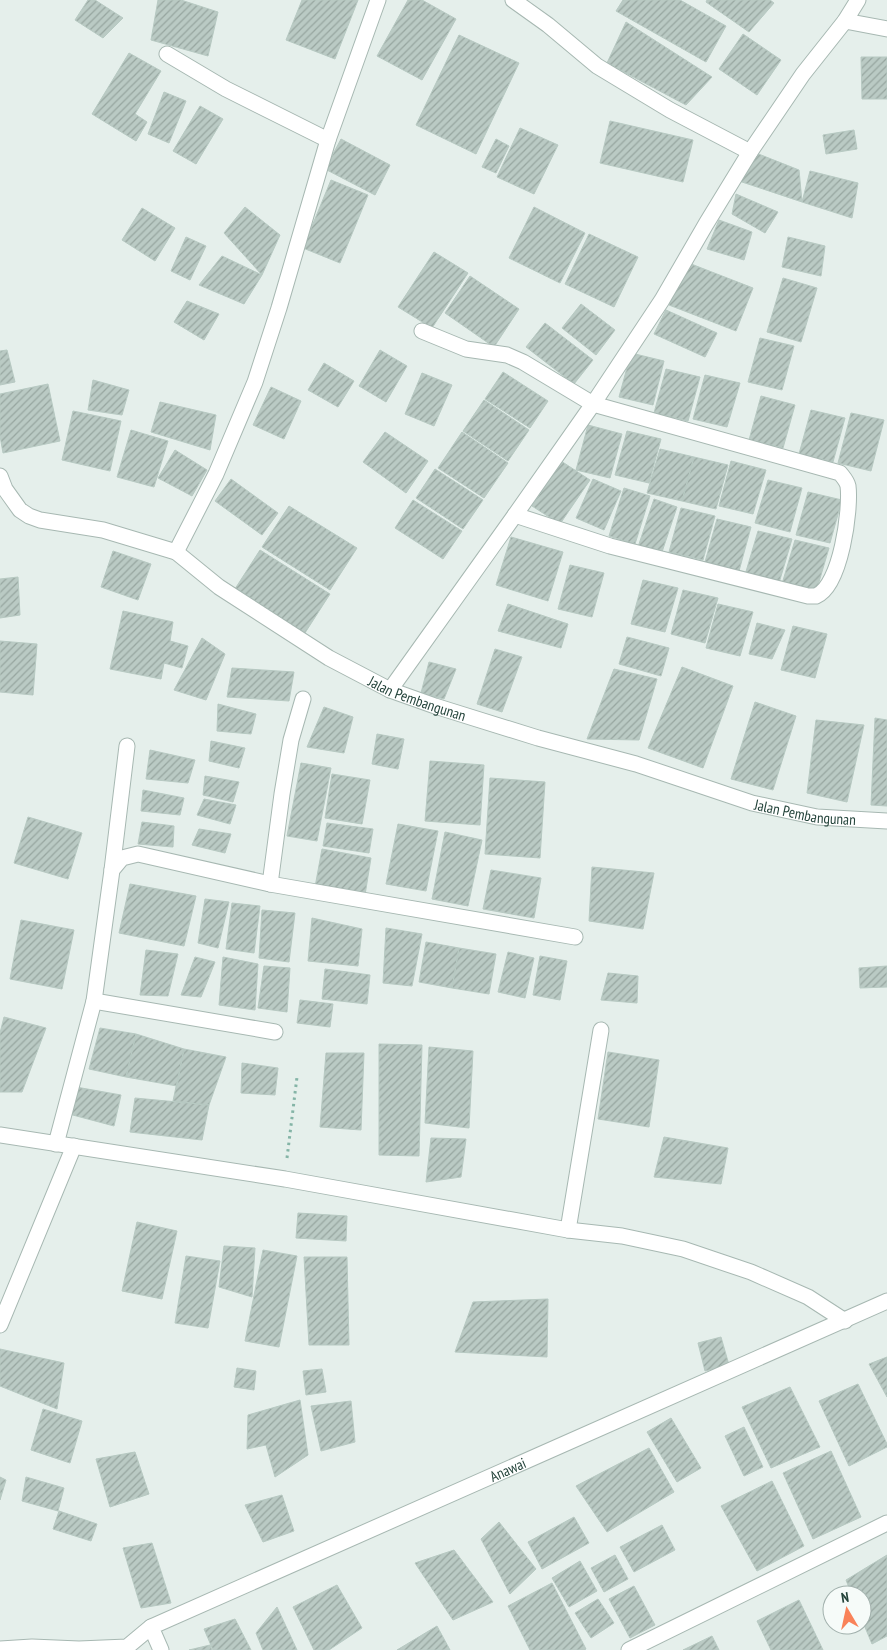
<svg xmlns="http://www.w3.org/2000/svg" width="887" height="1650" font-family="'PT Sans Narrow',sans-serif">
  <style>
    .building { fill: url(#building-hatch); stroke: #b7c9c2 }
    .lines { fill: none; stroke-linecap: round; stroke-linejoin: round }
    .minor-casing { stroke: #a7b8b2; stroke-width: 17 }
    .path { stroke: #84b4a6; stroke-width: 3; stroke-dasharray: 2.5 4; stroke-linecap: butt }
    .minor { stroke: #fff; stroke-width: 15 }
    .labels { text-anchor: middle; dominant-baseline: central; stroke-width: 5; stroke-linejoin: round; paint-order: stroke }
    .street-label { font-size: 15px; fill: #23433a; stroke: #f6fbf9 }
  </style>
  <defs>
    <pattern id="building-hatch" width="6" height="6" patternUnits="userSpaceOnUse" patternTransform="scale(1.25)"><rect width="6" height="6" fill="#bacac4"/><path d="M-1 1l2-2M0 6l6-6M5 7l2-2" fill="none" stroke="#97a6a0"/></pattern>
  </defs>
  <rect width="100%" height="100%" fill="#e5efeb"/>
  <!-- building -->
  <path class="building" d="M88 0H95L123 18 103 38 75 20Z
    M158 0H181L218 12 208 56 151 40Z
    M302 0H358L335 59 286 40Z
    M408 0H422L456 19 422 80 377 56Z
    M623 0H680L726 26 706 62 616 11Z
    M707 0H770L774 3 749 32 706 2Z
    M626 22 712 77 686 105 607 63Z
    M743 34 781 60 757 95 719 69Z
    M459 35 519 63 476 154 416 125Z
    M129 53 161 71 135 114 147 122 136 141 92 114Z
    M861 57H887V99H862Z
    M164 92 186 101 169 143 148 134Z
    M200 106 223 119 196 164 173 151Z
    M610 121 693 140 683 182 600 163Z
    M520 128 558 145 534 194 497 177Z
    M854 130 857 149 826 154 823 135Z
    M341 139 390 165 375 195 325 169Z
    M496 139 509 146 496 173 482 167Z
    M756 153 799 170 802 202 739 181Z
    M810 171 858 183 852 218 802 202Z
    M331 180 368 195 340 263 303 248Z
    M736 194 778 212 765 233 732 214Z
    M245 207 280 235 262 275 224 233Z
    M534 207 585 233 560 283 509 258Z
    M142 208 175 228 155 261 122 240Z
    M719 220 752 232 744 260 707 249Z
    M589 234 638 257 614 307 565 284Z
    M186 237 206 246 190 280 171 271Z
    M788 237 825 246 821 276 782 267Z
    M434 252 468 273 432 328 398 307Z
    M222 256 262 275 244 304 199 285Z
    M686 262 753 288 736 331 669 305Z
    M470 276 519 309 494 347 445 313Z
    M783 278 817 288 801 342 767 332Z
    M187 301 219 314 204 340 174 322Z
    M581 304 615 330 596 355 562 328Z
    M666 310 717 333 705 357 654 334Z
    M545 323 593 360 574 384 526 347Z
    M760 338 794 346 782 390 748 382Z
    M7 350 15 382 0 385V351Z
    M380 350 407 366 386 402 359 386Z
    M631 353 664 361 653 405 619 397Z
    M324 363 354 381 338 407 308 390Z
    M666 369 700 377 688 421 654 413Z
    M503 372 548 401 530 428 485 399Z
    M422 373 452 385 434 426 405 414Z
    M705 375 740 383 727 427 693 419Z
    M93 380 129 390 122 415 88 410Z
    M48 384 60 441 3 453 0 436V394Z
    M271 387 301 401 284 439 253 425Z
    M761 396 795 405 783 448 749 440Z
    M484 400 529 430 508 461 463 431Z
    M160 402 216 415 210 450 151 432Z
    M811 410 845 418 833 462 799 454Z
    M73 411 121 421 110 471 62 460Z
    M851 413 884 420 871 471 838 463Z
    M588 425 622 434 610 478 576 470Z
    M131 430 168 441 154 487 117 477Z
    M627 431 661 439 649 483 615 475Z
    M385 432 428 461 406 493 363 462Z
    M462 432 508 463 484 498 438 468Z
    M660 449 694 457 682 501 647 493Z
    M175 450 207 470 192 496 158 478Z
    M694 457 728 465 716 509 682 501Z
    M561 461 590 480 560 524 532 506Z
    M731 461 766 470 753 514 719 506Z
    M435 469 483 500 463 529 416 498Z
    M231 479 278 513 262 535 215 501Z
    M593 479 621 491 604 530 576 518Z
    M768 480 802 488 790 532 755 523Z
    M624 488 650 496 635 544 609 536Z
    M808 492 842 500 830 543 796 535Z
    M654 499 677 507 661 555 638 547Z
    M413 500 462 531 443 559 395 528Z
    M289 506 357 548 330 590 262 547Z
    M681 508 715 516 703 560 669 552Z
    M717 519 751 527 739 571 705 562Z
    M758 531 792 539 779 583 745 575Z
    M511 537 563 552 548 601 496 585Z
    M795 540 829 548 816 592 782 584Z
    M260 550 330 594 303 636 233 592Z
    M113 551 151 564 138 600 101 587Z
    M570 565 604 573 592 617 558 609Z
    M18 577 20 615 0 618V579Z
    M643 580 678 588 665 632 631 624Z
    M683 590 718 598 705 643 671 634Z
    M508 604 568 624 561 648 498 631Z
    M718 604 753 612 740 656 706 648Z
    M123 611 173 622 170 641 188 646 182 668 164 663 161 679 110 669Z
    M757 623 785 630 772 659 749 654Z
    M793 626 827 634 815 678 781 670Z
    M627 637 669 648 661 676 619 664Z
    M202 638 225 654 206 700 174 690Z
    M0 641 37 644 33 695 0 692Z
    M495 649 522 657 502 712 477 704Z
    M429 662 456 669 444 699 421 693Z
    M682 667 733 686 703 768 648 748Z
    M232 668 294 672 289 701 227 697Z
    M614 669 657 679 639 740 587 739Z
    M755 702 796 716 773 790 731 779Z
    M218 704 256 714 251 734 217 731Z
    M324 707 353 717 344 753 307 747Z
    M875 718 887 720V806L871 805Z
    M816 720 864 725 847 802 807 793Z
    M377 734 404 739 398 769 372 764Z
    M211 741 245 748 239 768 209 761Z
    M150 750 195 760 188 783 146 779Z
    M430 761 484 765 480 825 425 821Z
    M301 763 331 768 317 841 287 836Z
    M332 774 370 780 362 824 325 818Z
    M205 776 239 782 233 802 203 795Z
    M490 778 545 782 540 858 485 854Z
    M143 790 184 798 180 815 141 811Z
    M204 799 236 805 230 824 197 815Z
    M28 817 82 833 68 879 14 863Z
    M142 822 174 826 173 847 138 844Z
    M327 823 373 829 369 853 323 846Z
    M398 824 438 831 426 891 386 884Z
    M199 829 231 834 225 853 192 845Z
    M445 832 482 840 468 906 432 899Z
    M322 849 371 858 365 895 315 887Z
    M592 867 654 873 643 929 589 921Z
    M491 870 541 878 534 918 483 909Z
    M130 884 196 896 184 946 119 933Z
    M205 899 229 902 218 948 198 943Z
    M232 903 260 906 254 953 226 949Z
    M262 910 295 913 289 962 259 958Z
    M312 918 362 929 358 966 308 961Z
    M21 920 74 930 62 989 10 979Z
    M386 928 422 934 412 986 383 983Z
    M426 942 459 948 452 988 419 982Z
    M459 948 496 954 489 994 452 988Z
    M146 950 178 954 168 996 140 995Z
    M508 952 534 958 525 998 498 992Z
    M540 956 567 961 560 1000 533 995Z
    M195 957 215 962 201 997 181 995Z
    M223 957 258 964 255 1010 219 1005Z
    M264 966 290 968 287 1012 258 1008Z
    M887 966V987L860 988 859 968Z
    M325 969 370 975 367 1004 322 999Z
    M608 973 638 976 637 1003 601 1000Z
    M300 1000 333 1004 330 1027 297 1023Z
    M4 1017 46 1028 22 1092H0V1033Z
    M100 1028 136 1034 126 1077 89 1069Z
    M136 1034 184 1049 177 1086 126 1077Z
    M379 1044 422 1045 419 1156 379 1155Z
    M429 1047 473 1051 469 1128 425 1123Z
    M184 1049 226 1057 209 1105 173 1101Z
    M608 1052 659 1060 649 1127 598 1119Z
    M326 1053H364L361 1130 320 1127Z
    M242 1063 278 1068 275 1095 241 1093Z
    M76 1087 121 1095 114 1126 69 1114Z
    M135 1098 209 1105 202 1140 130 1132Z
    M664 1137 728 1148 721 1184 654 1177Z
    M431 1138 466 1139 461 1177 426 1182Z
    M298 1213 347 1216 346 1241 296 1238Z
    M137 1222 177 1231 162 1299 122 1291Z
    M224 1246 255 1248 252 1297 219 1287Z
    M263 1250 297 1256 279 1347 245 1341Z
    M186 1256 220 1261 208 1328 175 1323Z
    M304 1257H347L349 1345H309Z
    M548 1299 547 1357 455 1352 473 1302Z
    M721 1337 729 1365 705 1371 698 1343Z
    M0 1349 64 1363 57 1409 0 1386Z
    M887 1357V1397L869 1364Z
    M237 1368 256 1371 254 1390 234 1387Z
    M322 1369 326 1392 306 1395 303 1371Z
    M858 1384 887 1444V1447L849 1466 819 1401Z
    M790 1387 820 1447 771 1468 742 1407Z
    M300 1400 308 1455 275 1477 266 1445 247 1449 248 1415Z
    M351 1401 355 1442 321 1451 311 1406Z
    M43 1409 82 1421 70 1463 31 1450Z
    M671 1418 701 1468 677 1482 647 1432Z
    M744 1427 763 1467 744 1476 725 1436Z
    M649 1448 674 1492 607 1532 576 1486Z
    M831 1451 861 1517 813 1539 783 1473Z
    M135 1452 149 1494 110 1507 96 1459Z
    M0 1477 6 1480 0 1500Z
    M26 1477 64 1488 58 1511 22 1501Z
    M772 1481 804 1546 757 1571 721 1506Z
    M282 1495 294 1531 263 1542 245 1505Z
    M59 1511 97 1524 91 1541 53 1529Z
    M574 1517 589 1543 542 1569 528 1542Z
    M499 1522 536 1569 510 1594 481 1539Z
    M662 1525 675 1550 634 1572 620 1547Z
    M152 1543 171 1603 141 1608 123 1548Z
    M454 1550 493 1602 453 1620 415 1563Z
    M615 1555 628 1579 604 1592 591 1568Z
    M887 1555V1636L872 1644 862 1620V1595H852L846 1580Z
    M580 1561 597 1591 569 1607 552 1578Z
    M552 1583 586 1649 584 1650H530L508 1606Z
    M337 1585 362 1628 329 1650H314L293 1607Z
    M634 1586 655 1625 630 1638 609 1599Z
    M598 1599 614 1623 591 1638 575 1613Z
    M799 1600 823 1650H771L757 1621Z
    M277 1607 297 1650H263L256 1633Z
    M235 1619 251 1650H213L204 1629Z
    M437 1626 450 1650H397Z
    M712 1636 719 1650H683Z
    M210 1645 212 1650H189Z"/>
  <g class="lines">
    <defs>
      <g id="minor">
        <path d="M513 0 548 25 597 66 670 110 750 152"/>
        <path d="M845 21 887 29"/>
        <path d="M167 54 226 89 328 140"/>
        <path id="s1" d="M0 476 5 489 20 510 29 516 40 520 103 530 176 552 219 587 329 658 390 690 435 706 538 738 636 764 752 803 817 817 887 821"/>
        <path d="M515 515 593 404 662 300 706 224 750 152 803 74 845 21 858 0"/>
        <path d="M176 552 216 474 255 382 279 308 328 140 378 0"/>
        <path d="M390 690 515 515 610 546 808 596C811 596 814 596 816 596 841 586 851 509 848 486 847 481 843 477 840 473L593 404 523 362 507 355 466 349 422 331"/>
        <path d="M112 870 127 746"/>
        <path d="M270 884 282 794 291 740 303 699"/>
        <path d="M94 1001 275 1032"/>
        <path d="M0 1135 285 1179 568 1230 622 1236 683 1249 751 1272 808 1297 845 1321"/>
        <path d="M56 1144 94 1001 112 870 122 858 138 854 270 884 575 937"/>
        <path d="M568 1230 601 1030"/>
        <path d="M0 1325 74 1146"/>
        <path d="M0 1649 32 1647 79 1649 127 1647 151 1627"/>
        <path id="s2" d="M161 1650 151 1627 887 1301"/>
        <path d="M629 1650 887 1523"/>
      </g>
    </defs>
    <!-- minor casing -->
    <use href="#minor" class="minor-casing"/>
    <!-- path -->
    <path class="path" d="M287 1158 297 1077"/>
    <!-- minor -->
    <use href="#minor" class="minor"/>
  </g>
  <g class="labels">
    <!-- street labels -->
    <g class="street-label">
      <text stroke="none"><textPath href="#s1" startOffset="486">Jalan Pembangunan</textPath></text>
      <text stroke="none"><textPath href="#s1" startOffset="891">Jalan Pembangunan</textPath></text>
      <text stroke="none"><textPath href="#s2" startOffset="415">Anawai</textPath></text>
    </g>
  </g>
  <!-- north arrow -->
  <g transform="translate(847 1610) rotate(351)"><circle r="24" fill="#f6fbf9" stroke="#a2b1ad"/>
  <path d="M0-4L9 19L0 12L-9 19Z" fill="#f98259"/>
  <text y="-8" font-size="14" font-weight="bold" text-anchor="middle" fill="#23433a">N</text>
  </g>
</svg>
